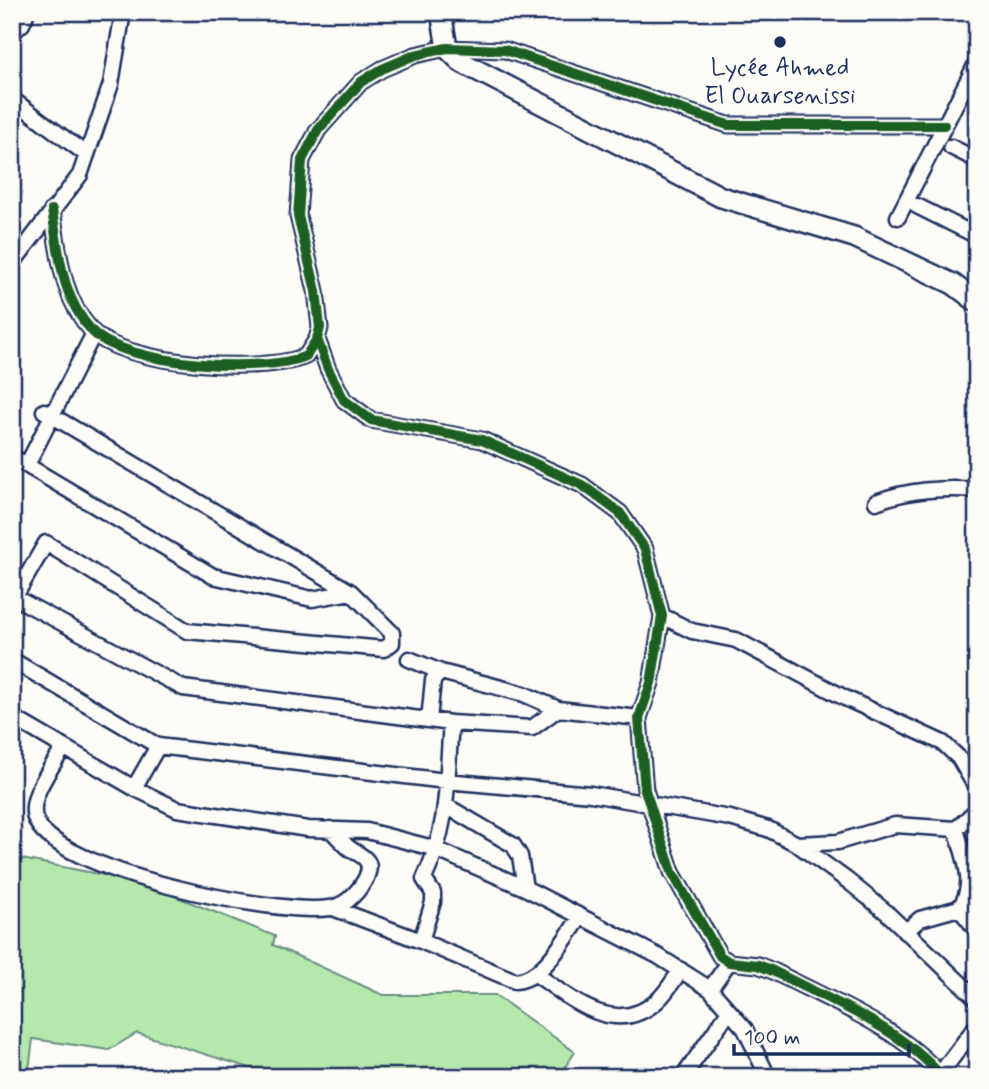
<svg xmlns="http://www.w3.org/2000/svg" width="989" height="1089" font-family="Mynerve,sans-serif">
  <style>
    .green { fill: #b5e9ab; stroke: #688c84; stroke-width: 2 }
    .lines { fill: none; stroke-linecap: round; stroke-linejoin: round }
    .minor-casing { stroke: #1b2f5e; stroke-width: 19 }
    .major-casing { stroke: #1b2f5e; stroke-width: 24 }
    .minor { stroke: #fdfcf7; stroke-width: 14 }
    .major { stroke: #fdfcf7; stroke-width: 19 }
    .cycleway-casing { stroke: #fdfcf7; stroke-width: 15 }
    .cycleway { stroke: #1b5e20; stroke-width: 10 }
    .poi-dot { fill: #1b2f5e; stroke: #fdfcf7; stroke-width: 2.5 }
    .labels { text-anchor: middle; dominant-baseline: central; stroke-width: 7; stroke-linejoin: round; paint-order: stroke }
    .poi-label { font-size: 24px; fill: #1b2f5e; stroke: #fdfcf7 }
  </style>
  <rect width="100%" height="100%" fill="#fdfcf7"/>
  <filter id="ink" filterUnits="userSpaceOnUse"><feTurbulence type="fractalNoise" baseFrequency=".0143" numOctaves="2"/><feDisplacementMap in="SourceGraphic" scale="14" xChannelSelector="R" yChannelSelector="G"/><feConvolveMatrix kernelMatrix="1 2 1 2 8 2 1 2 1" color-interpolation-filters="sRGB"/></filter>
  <g filter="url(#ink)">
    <!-- green -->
    <path class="green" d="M12 857 139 882 275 936 273 945 383 995H495L575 1052 559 1077H340L250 1068 137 1033 109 1050 33 1039 28 1077H12Z"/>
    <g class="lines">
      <defs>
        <path id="minor" d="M12 33 22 24 27 12
          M12 99 87 155
          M951 147 977 160
          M917 206 977 236
          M52 210C59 253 61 298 92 331 125 366 264 374 306 356L317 339 320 328 316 291 298 216 302 160 318 130 361 82 382 69 415 55 447 48 505 50 728 125H944
          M898 217 977 62
          M12 264 80 175 111 84 123 12
          M317 339 328 369 344 400 371 420 482 440 582 485 620 513 645 549 662 616 651 683 639 718 645 790 672 872 720 956 729 962 758 965 773 971C830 1001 900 1027 942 1077
          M16 459 213 576 312 599 351 592
          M27 465 94 333
          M876 502C906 490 944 487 977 490
          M12 596 183 688 451 723C446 782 450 824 424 879L433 893V902L421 941
          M14 598 46 543 187 631 384 649 392 643V633L351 592 44 411
          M662 616 692 631 736 640 845 698 943 743 959 758 977 789
          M409 659 441 672
          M12 660 158 746 446 781 591 794 730 818 768 829 797 844 848 881 886 912 977 999
          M12 717 134 788 177 809 308 829 367 831 433 848 525 888 658 956 710 989
          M429 720 433 680 441 672 524 694 558 709 639 718
          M451 723 532 728 558 709
          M64 747C53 766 28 796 35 818 52 871 276 916 330 908 346 906 357 893 365 880 368 874 371 865 366 860 363 855 354 852 349 848 342 842 336 835 330 829
          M134 788 158 746
          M448 807 513 845 520 856 525 888
          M956 829 977 810
          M797 844 838 842 895 825 956 829C963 855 978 885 959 908
          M333 908 421 941 515 981C543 980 564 939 580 918
          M905 932 920 919 959 908 977 931
          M729 962 710 989 745 1029 768 1077
          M536 974C571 999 616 1039 658 1000 667 992 674 979 681 970
          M940 1074 977 1025
          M683 1077 729 1011"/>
        <path id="major" d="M441 12 447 48 461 62 721 197 854 237 953 284 977 302"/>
      </defs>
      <!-- minor casing -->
      <use href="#minor" class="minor-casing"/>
      <!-- major casing -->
      <use href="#major" class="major-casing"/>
      <!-- minor -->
      <use href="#minor" class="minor"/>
      <!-- major -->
      <use href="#major" class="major"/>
      <defs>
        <path id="cycleway" d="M52 210C59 253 61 298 92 331 125 366 264 374 306 356L317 339 320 328 316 291 298 216 302 160 318 130 361 82 382 69 415 55 447 48 505 50 728 125H944
          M317 339 328 369 344 400 371 420 482 440 582 485 620 513 645 549 662 616 651 683 639 718 645 790 672 872 720 956 729 962 758 965 773 971C830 1001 900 1027 942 1077"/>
      </defs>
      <!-- cycleway casing -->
      <use href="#cycleway" class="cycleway-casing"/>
      <!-- cycleway -->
      <use href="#cycleway" class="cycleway"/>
    </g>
  </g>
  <!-- markers -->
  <circle class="poi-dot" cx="780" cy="42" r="7"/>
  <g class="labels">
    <!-- poi labels -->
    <g class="poi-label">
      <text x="780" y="68">Lycée Ahmed<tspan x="780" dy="28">El Ouarsenissi</tspan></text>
    </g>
  </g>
  <!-- margin -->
  <rect width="989" height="1089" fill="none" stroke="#fdfcf7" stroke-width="42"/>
  <rect x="21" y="21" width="947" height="1047" fill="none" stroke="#1b2f5e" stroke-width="2.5" filter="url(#ink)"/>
  <!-- scale -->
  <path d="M734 1044v10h175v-10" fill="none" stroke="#1b2f5e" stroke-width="3.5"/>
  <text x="744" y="1044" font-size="21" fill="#1b2f5e" stroke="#fdfcf7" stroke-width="5" paint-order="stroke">100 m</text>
</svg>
